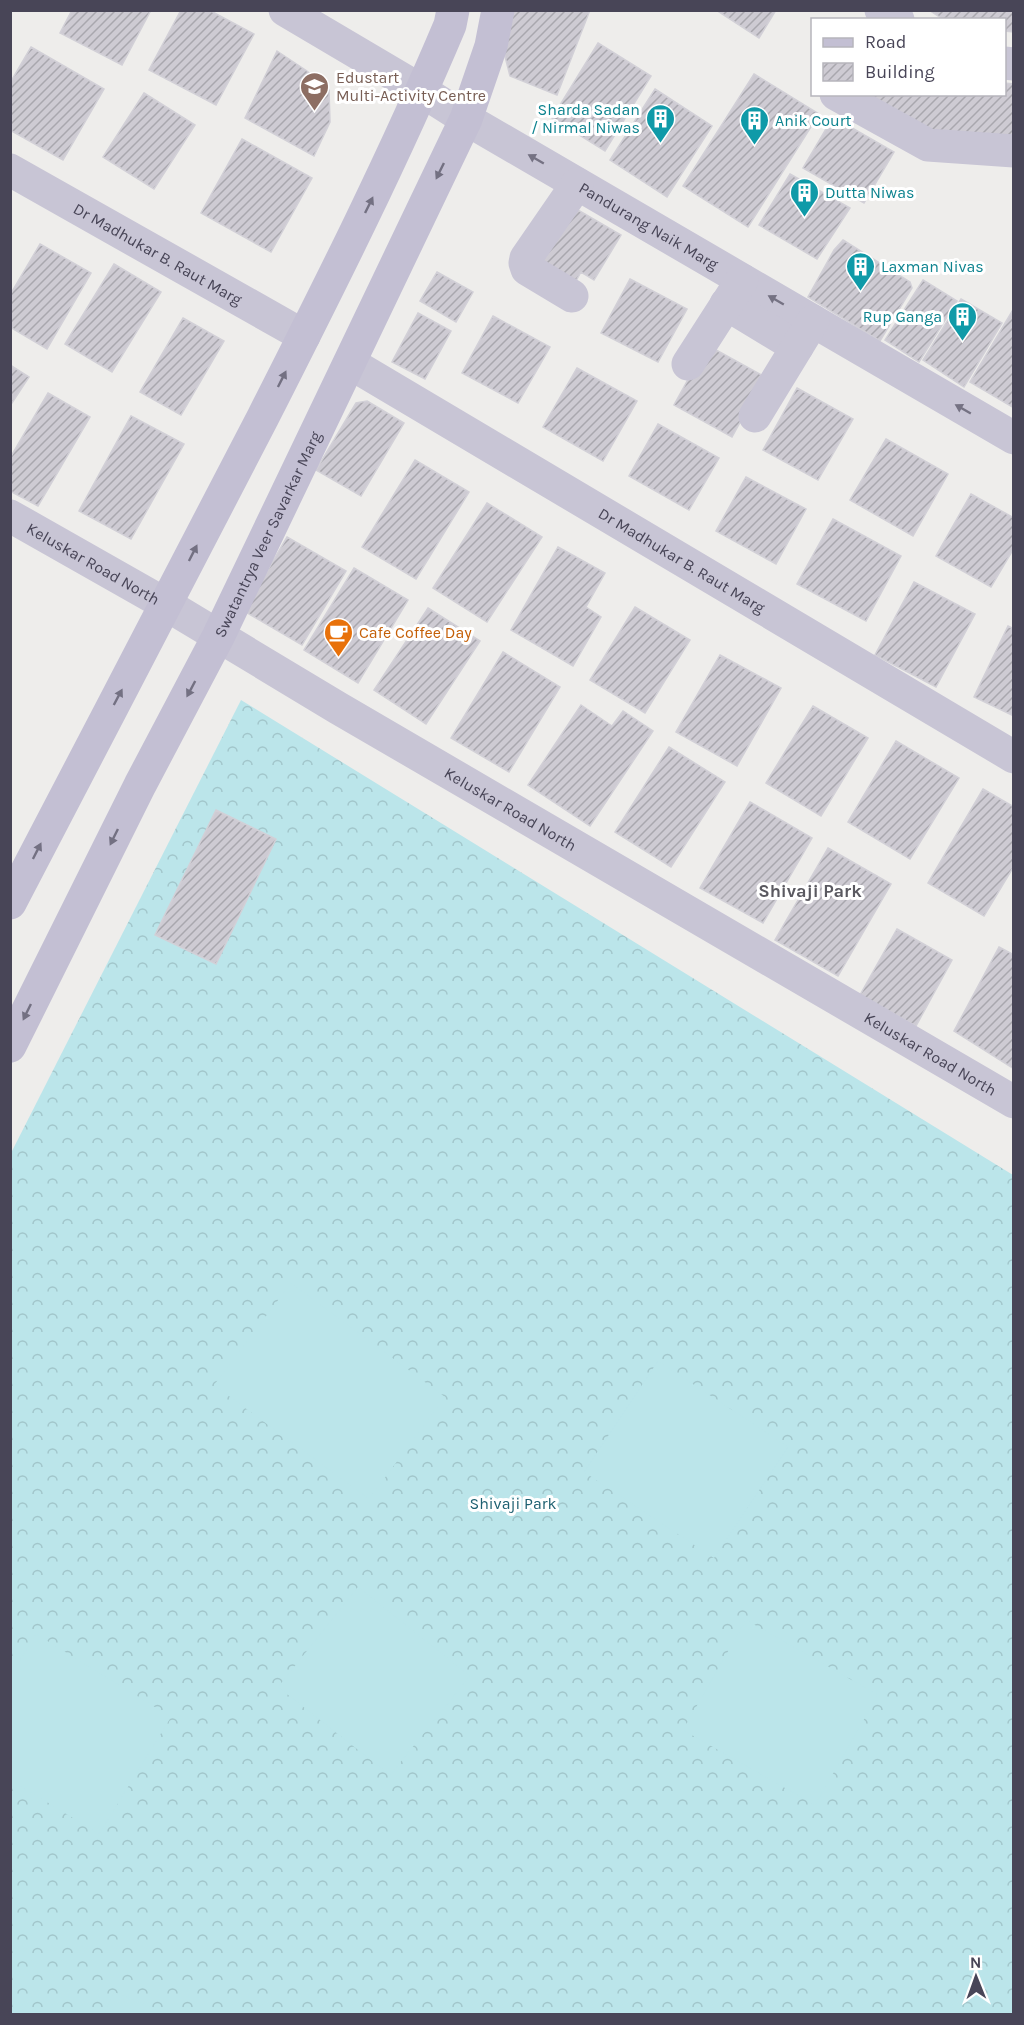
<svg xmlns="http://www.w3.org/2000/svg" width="1024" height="2025" font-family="Karla,sans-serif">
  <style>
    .forest { fill: url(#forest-crowns) }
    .pitch { fill: #bbe5ea }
    .building { fill: url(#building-hatch); stroke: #d2d0d7; stroke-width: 1.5 }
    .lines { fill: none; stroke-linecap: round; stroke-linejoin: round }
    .minor { stroke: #c8c5d5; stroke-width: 33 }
    .secondary { stroke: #c3bfd3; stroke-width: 33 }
    .oneway { fill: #757283 }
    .oneway2 { fill: #737082 }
    .labels { text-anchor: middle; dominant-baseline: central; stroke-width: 6; stroke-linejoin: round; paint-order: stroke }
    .education-label { font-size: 16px; fill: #785e54; stroke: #fff; text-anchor: start }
    .culture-label { font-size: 16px; fill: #0d838f; stroke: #fff; text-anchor: start }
    .street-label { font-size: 16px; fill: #484557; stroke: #fff }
    .food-label { font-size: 16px; fill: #c56008; stroke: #fff; text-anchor: start }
    .park-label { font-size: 16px; fill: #1d6071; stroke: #fff }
    .neighbourhood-label { font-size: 18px; font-weight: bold; fill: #5a5960; stroke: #fff }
  </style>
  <defs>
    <pattern id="forest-crowns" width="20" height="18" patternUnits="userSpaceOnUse" patternTransform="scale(1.5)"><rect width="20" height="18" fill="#bbe5ea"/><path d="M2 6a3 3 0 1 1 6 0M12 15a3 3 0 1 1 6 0" fill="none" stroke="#a2c6cb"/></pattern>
    <pattern id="building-hatch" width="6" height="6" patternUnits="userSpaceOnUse" patternTransform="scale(1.5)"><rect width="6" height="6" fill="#cecbd3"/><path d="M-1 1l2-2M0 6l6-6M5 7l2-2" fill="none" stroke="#a9a7ae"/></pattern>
  </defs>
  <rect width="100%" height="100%" fill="#eeedeb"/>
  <!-- forest -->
  <path class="forest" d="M241 700 1013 1175V2014H11L10 1155Z"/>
  <!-- pitch -->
  <path class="pitch" d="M291 1283 445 1397 369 1499 214 1385Z
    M658 1361 788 1447 714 1558 584 1472Z
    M358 1587 470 1676 390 1775 278 1687Z
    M746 1620 878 1695 815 1805 683 1730Z
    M36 1634 171 1717 99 1834 11 1780V1675Z
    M114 1992 168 2014H104Z"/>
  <!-- building -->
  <path class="building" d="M72 10H151L122 65 60 33Z
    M181 10H209L254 34 216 105 149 70Z
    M509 10H590L557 95 510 76 500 37Z
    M716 10H776L759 38Z
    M929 10H1014V32L1004 31V20H944Z
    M598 43 651 76 605 151 552 118Z
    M31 47 104 89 63 160 10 130V83Z
    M277 51 307 71 329 90 330 122 314 156 245 118Z
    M754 74 819 114 748 227 683 186Z
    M1004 83 1014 84V144L934 137 858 94H1004Z
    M655 89 712 126 667 197 610 160Z
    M144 93 195 125 154 189 103 157Z
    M833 117 894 152 864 203 803 168Z
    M242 139 312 178 271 252 201 213Z
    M790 174 850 208 817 259 759 225Z
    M571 206 621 235 594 280 581 272 572 288 532 263Z
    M843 240 910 282 912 288 880 341 808 297 834 250Z
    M40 244 91 273 47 349 10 327V295Z
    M114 264 161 292 112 372 65 344Z
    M437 272 473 292 456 322 420 301Z
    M630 279 687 309 658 362 601 333Z
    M923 280 957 301 919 362 885 340Z
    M961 299 1002 323 964 387 923 360Z
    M1014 308V408L970 382Z
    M418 313 451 331 425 379 392 362Z
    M493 316 550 347 518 403 462 373Z
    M183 318 224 341 181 415 140 392Z
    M707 345 765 377 732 437 674 405Z
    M10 365 29 377 10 406Z
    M577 368 637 401 603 461 543 427Z
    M797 388 853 419 818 480 763 450Z
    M48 393 90 417 38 506 10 491V458Z
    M367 401 404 423 361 496 316 470 356 403Z
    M131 416 184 444 131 539 79 511Z
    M658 424 719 458 689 510 629 476Z
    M886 439 948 474 913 536 850 500Z
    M415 460 469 492 416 579 362 547Z
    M746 477 806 509 776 564 716 531Z
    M971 494 1014 518V548L991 587 936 556Z
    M487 503 542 537 487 622 433 588Z
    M833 519 901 556 866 621 797 584Z
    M287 537 346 571 302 645 244 611Z
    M558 547 605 573 586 607 601 617 573 666 511 630Z
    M354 568 408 600 358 683 304 650Z
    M914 582 975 614 936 687 875 655Z
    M635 607 690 640 645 713 590 680Z
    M428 608 480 641 426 724 374 690Z
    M1008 626 1014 629V716L974 697Z
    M503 652 560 687 509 772 451 738Z
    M720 655 781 688 737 766 676 732Z
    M581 705 612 726 623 711 653 731 590 826 528 785Z
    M813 706 868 738 821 816 766 783Z
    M896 741 959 778 910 859 848 822Z
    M669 747 725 782 671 867 615 832Z
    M983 789 1014 807V866L984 916 928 883Z
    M750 802 812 838 763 923 700 888Z
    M216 810 276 839 216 964 155 935Z
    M828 848 891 884 838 976 775 940Z
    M897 929 952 960 916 1026 860 995Z
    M999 947 1014 955V1069L954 1031Z"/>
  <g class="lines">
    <!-- minor -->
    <g class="minor">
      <path id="s1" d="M285 10 422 91 466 119 1014 438"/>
      <path d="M881 10 898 20"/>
      <path d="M1004 63 1014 64"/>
      <path d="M836 94 928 145 1014 151"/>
      <path id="s2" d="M10 170 304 336"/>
      <path d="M572 296 527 269 525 263 526 258 577 184"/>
      <path d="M726 304 797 347"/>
      <path id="s3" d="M350 363 1014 757"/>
      <path d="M688 364 742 280"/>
      <path d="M755 416 813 321"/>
      <path id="s4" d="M10 516 167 605 338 708 1014 1102"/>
    </g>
    <!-- secondary -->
    <g class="secondary">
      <path d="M10 903C94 741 180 579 263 417 329 287 394 158 450 25L453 10"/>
      <path id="s5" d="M10 1046 140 785 218 637 466 119 491 46 498 10"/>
    </g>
  </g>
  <!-- one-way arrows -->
  <defs><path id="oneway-solid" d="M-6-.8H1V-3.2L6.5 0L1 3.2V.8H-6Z" transform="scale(1.5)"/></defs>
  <g class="oneway">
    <use href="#oneway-solid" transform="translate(536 159) rotate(-150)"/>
    <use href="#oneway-solid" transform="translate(776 300) rotate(-150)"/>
    <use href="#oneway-solid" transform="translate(963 409) rotate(-150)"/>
  </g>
  <g class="oneway2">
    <use href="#oneway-solid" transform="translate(440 171) rotate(116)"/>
    <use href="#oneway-solid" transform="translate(369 205) rotate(-64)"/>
    <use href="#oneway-solid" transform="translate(282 379) rotate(-63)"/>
    <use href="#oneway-solid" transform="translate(193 553) rotate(-63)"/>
    <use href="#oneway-solid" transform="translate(191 689) rotate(118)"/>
    <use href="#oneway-solid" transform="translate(118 697) rotate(-62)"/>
    <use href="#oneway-solid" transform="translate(114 837) rotate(116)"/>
    <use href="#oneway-solid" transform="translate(37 851) rotate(-63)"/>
    <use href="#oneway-solid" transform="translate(27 1012) rotate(116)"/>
  </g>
  <!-- icons -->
  <defs>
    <symbol id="school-pin" viewBox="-11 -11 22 30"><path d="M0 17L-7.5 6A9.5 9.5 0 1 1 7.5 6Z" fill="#8d6e63" stroke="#fff"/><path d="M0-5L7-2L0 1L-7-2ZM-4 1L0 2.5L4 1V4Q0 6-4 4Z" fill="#fff"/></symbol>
    <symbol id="building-pin" viewBox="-11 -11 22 30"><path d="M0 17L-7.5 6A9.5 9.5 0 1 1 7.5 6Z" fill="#0f9aa8" stroke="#fff"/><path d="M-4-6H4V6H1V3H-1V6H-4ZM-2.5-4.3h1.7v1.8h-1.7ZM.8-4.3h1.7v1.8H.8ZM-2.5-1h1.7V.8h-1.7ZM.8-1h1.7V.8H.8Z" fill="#fff"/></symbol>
    <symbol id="cafe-pin" viewBox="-11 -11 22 30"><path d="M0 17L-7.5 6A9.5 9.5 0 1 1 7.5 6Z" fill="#e8710a" stroke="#fff"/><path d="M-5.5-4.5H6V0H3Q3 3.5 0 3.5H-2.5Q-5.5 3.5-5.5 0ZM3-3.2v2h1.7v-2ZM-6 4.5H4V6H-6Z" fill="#fff"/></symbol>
  </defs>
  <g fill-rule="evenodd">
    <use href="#school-pin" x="298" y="70" width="33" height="45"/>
    <use href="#building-pin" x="644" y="102" width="33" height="45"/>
    <use href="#building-pin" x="738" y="104" width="33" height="45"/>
    <use href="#building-pin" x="788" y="176" width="33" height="45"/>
    <use href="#building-pin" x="844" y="250" width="33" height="45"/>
    <use href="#building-pin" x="946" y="300" width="33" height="45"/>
    <use href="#cafe-pin" x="322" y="616" width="33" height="45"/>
  </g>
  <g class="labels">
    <!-- education labels -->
    <g class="education-label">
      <text x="336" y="77">Edustart<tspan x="336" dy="18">Multi-Activity Centre</tspan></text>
    </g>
    <!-- culture labels -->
    <g class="culture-label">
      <text x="640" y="109" text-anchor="end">Sharda Sadan<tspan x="640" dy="18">/ Nirmal Niwas</tspan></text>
      <text x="775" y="120">Anik Court</text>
      <text x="825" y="192">Dutta Niwas</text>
      <text x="881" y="266">Laxman Nivas</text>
      <text x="942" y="316" text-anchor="end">Rup Ganga</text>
    </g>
    <!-- street labels -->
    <g class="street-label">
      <text stroke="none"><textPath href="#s1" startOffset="423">Pandurang Naik Marg</textPath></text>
      <text stroke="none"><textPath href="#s2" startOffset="170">Dr Madhukar B. Raut Marg</textPath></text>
      <text stroke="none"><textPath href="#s5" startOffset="573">Swatantrya Veer Savarkar Marg</textPath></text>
      <text stroke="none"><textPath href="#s3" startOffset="386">Dr Madhukar B. Raut Marg</textPath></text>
      <text stroke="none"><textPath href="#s4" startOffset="96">Keluskar Road North</textPath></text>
      <text stroke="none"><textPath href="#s4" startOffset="580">Keluskar Road North</textPath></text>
      <text stroke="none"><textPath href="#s4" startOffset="1066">Keluskar Road North</textPath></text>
    </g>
    <!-- food labels -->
    <g class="food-label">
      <text x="359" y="632">Cafe Coffee Day</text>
    </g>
    <!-- park labels -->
    <g class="park-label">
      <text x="513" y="1503">Shivaji Park</text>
    </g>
    <!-- neighbourhood labels -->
    <g class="neighbourhood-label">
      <text x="810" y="891">Shivaji Park</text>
    </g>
  </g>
  <!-- border -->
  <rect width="1024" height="2025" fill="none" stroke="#484557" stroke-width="24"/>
  <!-- legend -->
  <rect x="811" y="18" width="195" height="78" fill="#ffffff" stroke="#b6b5bc" stroke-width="1.5"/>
  <rect x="823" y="38" width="30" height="9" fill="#c3bfd3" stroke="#b6b5bc" stroke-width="1.5"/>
  <text x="865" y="48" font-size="18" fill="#484557">Road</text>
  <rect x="823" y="63" width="30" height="18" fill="url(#building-hatch)" stroke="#b6b5bc" stroke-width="1.5"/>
  <text x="865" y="78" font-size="18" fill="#484557">Building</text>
  <!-- north arrow -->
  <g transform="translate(976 1977) rotate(359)" stroke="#ffffff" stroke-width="4.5" paint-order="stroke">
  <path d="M0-4.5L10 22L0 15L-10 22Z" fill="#484557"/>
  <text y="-9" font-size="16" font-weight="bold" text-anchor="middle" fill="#484557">N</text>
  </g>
</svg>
